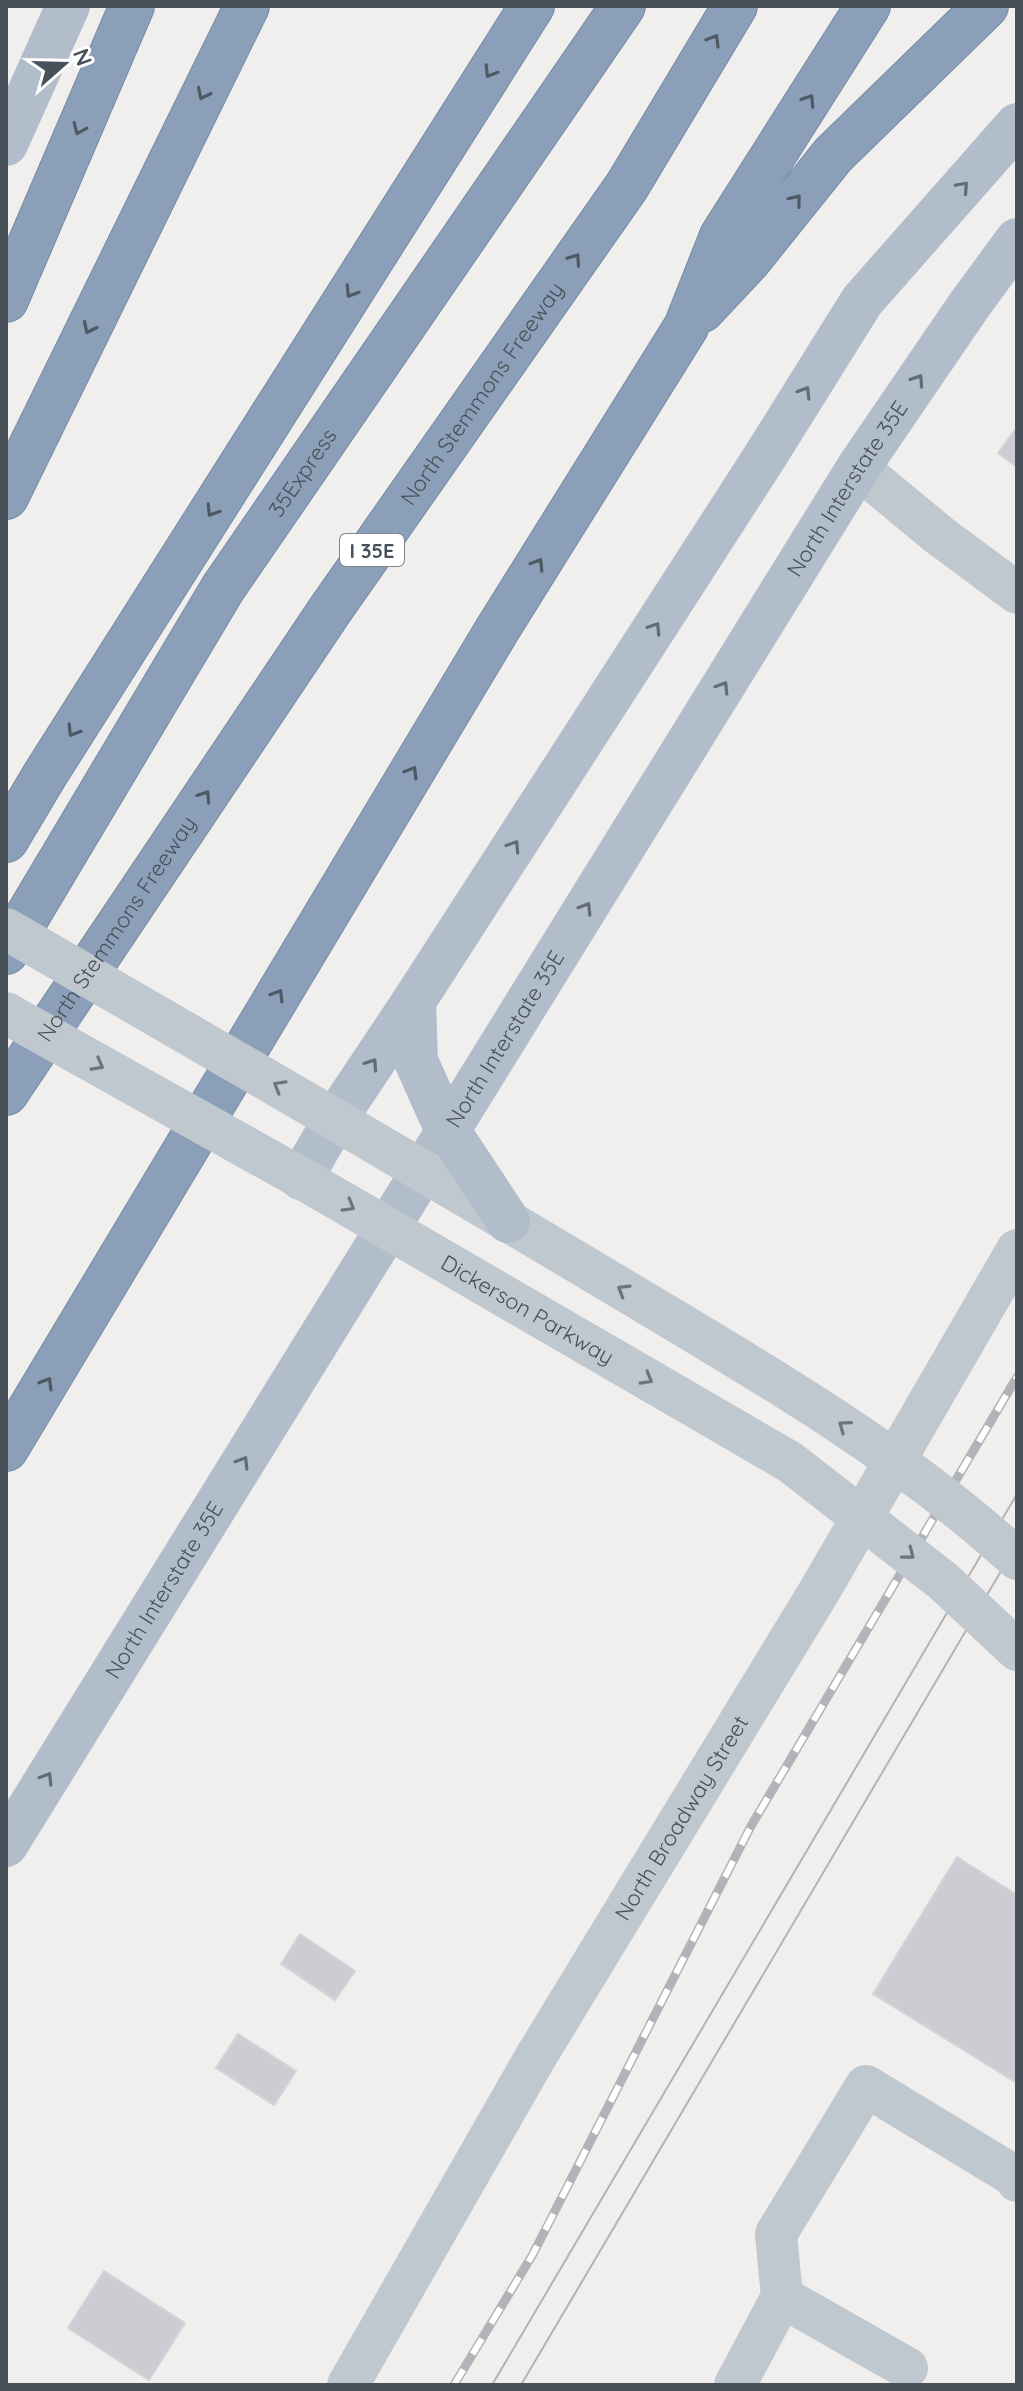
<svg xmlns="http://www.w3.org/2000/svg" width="1023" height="2391" font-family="Quicksand,sans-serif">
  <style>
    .building { fill: #cccdd2; stroke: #d3d4d9; stroke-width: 2 }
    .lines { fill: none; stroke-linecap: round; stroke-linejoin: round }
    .highway-casing { stroke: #768ba4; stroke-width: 46 }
    .minor { stroke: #c0c8cf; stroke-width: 42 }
    .major { stroke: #b1bdca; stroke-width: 44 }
    .highway { stroke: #8ba0b8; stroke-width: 44 }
    .tram { stroke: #b1b3b8; stroke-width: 2 }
    .rail-casing { stroke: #b1b3b8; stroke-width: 9 }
    .rail { stroke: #fff; stroke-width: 6; stroke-dasharray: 18; stroke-linecap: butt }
    .minor-bridge { stroke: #c0c8cf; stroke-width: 42 }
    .major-bridge { stroke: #b1bdca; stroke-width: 44 }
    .oneway { stroke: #4f5963 }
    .oneway2 { stroke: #626c76 }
    .oneway3 { stroke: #6c757d }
    .labels { text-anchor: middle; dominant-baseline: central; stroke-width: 6; stroke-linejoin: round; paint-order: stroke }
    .shield { fill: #fff; stroke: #7f858c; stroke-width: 2 }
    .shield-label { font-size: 20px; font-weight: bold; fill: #48515a }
    .street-label { font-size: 22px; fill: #48515a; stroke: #fff }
  </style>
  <rect width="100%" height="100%" fill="#f1eeee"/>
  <!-- building -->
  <path class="building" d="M1017 427V467L998 453Z
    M957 1857 1017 1895V2083L873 1994Z
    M300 1934 355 1971 335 2000 281 1964Z
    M238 2034 296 2071 274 2105 216 2068Z
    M104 2271 185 2323 149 2380 68 2328Z"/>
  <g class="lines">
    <defs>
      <g id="highway">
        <path d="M6 300 132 6"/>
        <path d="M702 310 748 261 833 155 986 6"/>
        <path d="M6 497 247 6"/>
        <path d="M6 840 46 773 532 6"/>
        <path id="s3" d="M6 952 223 588 623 6"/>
        <path id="s4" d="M6 1093 330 610 627 186 735 6"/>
        <path d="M6 1449 497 630 686 327 722 236 868 6"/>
      </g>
    </defs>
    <!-- highway casing -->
    <use href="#highway" class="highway-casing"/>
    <!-- minor -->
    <g class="minor">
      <path d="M858 468 939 535 1017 593"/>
      <path d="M782 2297 907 2368"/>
      <path id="s1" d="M348 2385 535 2058 820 1590 1017 1250"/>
      <path d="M735 2385 782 2297 776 2234 866 2086 1016 2177 1017 2181"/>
    </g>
    <!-- major -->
    <g class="major">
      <path d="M6 144 68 6"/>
      <path d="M301 1178 336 1118 414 1001 764 458 862 301 1017 125"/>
      <path id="s2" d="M6 1845 858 468 970 304 1017 240"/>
    </g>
    <!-- highway -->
    <use href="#highway" class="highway"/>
    <!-- tram -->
    <path class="tram" d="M492 2385 1017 1494
      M521 2385 1017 1544"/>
    <defs>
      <path id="rail" d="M454 2385 533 2254 751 1826 1017 1377"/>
    </defs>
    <!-- rail casing -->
    <use href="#rail" class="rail-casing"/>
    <!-- rail -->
    <use href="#rail" class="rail"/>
    <!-- minor-bridge -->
    <g class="minor-bridge">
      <path d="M6 929C204 1043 401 1157 597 1274 742 1361 892 1445 1017 1559"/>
      <path id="s5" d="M6 1013 301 1178 790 1462 943 1581 1017 1650"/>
    </g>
    <!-- major-bridge -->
    <path class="major-bridge" d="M414 1001 416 1061 444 1124 508 1221"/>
  </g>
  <!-- one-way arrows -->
  <defs><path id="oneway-chevron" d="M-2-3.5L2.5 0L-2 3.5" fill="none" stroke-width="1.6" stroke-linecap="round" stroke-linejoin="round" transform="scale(2)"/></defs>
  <g class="oneway">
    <use href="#oneway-chevron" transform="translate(714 40) rotate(-59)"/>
    <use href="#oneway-chevron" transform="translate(490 72) rotate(122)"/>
    <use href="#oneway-chevron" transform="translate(203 94) rotate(116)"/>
    <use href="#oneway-chevron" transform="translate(809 100) rotate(-57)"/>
    <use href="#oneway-chevron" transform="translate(79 129) rotate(113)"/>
    <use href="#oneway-chevron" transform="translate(796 200) rotate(-51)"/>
    <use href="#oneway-chevron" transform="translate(575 259) rotate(-55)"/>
    <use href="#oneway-chevron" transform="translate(351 292) rotate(122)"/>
    <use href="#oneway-chevron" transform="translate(89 328) rotate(116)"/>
    <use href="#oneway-chevron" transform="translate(212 511) rotate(122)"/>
    <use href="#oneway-chevron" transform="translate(538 564) rotate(-58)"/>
    <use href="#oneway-chevron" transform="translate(73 731) rotate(122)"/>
    <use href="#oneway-chevron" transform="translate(412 772) rotate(-59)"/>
    <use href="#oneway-chevron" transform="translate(205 796) rotate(-56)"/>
    <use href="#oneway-chevron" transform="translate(278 995) rotate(-59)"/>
    <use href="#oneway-chevron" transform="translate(47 1383) rotate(-59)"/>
  </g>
  <g class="oneway2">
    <use href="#oneway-chevron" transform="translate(963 187) rotate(-48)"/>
    <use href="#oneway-chevron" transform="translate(918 380) rotate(-56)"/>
    <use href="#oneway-chevron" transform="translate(805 392) rotate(-58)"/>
    <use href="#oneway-chevron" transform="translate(655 628) rotate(-57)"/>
    <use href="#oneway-chevron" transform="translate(723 687) rotate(-58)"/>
    <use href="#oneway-chevron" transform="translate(514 846) rotate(-57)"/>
    <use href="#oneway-chevron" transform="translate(586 908) rotate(-58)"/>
    <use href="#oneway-chevron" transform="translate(372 1064) rotate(-56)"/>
    <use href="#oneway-chevron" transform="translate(243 1462) rotate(-58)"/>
    <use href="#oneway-chevron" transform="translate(47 1778) rotate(-58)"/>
  </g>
  <g class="oneway3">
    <use href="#oneway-chevron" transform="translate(98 1065) rotate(29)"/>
    <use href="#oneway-chevron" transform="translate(279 1086) rotate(-150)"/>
    <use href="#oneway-chevron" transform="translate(349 1206) rotate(30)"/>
    <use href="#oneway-chevron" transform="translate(623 1290) rotate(-149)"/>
    <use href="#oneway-chevron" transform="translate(647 1379) rotate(30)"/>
    <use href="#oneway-chevron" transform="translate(844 1426) rotate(-144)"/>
    <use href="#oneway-chevron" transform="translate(909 1554) rotate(38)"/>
  </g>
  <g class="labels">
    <!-- shield labels -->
    <rect class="shield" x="340" y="534" width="64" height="32" rx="6"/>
    <g class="shield-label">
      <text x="372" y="550">I 35E</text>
    </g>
    <!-- street labels -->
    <g class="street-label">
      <text stroke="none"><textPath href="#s4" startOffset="846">North Stemmons Freeway</textPath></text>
      <text stroke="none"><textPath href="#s3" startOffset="564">35Express</textPath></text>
      <text stroke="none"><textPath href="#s2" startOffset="1596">North Interstate 35E</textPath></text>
      <text stroke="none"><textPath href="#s4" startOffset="198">North Stemmons Freeway</textPath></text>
      <text stroke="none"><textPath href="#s2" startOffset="948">North Interstate 35E</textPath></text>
      <text stroke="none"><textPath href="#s5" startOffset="600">Dickerson Parkway</textPath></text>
      <text stroke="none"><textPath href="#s2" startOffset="300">North Interstate 35E</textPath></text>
      <text stroke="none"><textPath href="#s1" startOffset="658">North Broadway Street</textPath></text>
    </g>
  </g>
  <!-- border -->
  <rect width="1023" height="2391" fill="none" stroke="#48515a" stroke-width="16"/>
  <!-- north arrow -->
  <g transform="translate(64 64) rotate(70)" stroke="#ffffff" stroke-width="6" paint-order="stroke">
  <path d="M0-6L14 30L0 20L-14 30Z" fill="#48515a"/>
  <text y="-12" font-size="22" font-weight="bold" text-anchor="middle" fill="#48515a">N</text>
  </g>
</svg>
